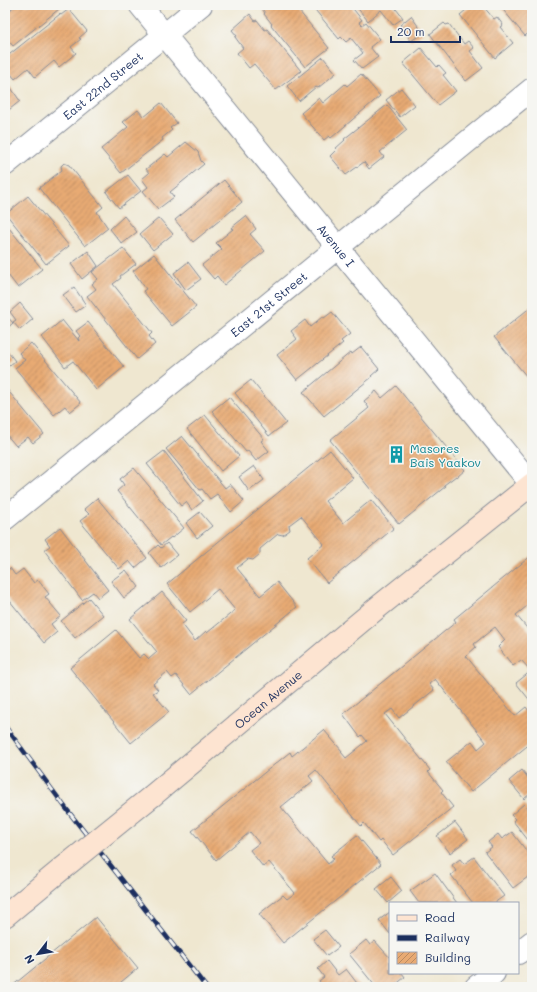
<svg xmlns="http://www.w3.org/2000/svg" width="537" height="992" font-family="Mali,sans-serif">
  <style>
    .building { fill: url(#building-hatch) }
    .lines { fill: none; stroke-linecap: round; stroke-linejoin: round }
    .minor-casing { stroke: #858b97; stroke-width: 24 }
    .secondary-casing { stroke: #858b97; stroke-width: 24 }
    .minor { stroke: #fff; stroke-width: 22 }
    .secondary { stroke: #fde4d1; stroke-width: 22 }
    .rail-casing { stroke: #1b2f5e; stroke-width: 4.5 }
    .rail { stroke: #f6f6f2; stroke-width: 3; stroke-dasharray: 9; stroke-linecap: butt }
    .secondary-bridge-casing { stroke: #858b97; stroke-width: 24; stroke-linecap: butt }
    .secondary-bridge { stroke: #fde4d1; stroke-width: 22 }
    .labels { text-anchor: middle; dominant-baseline: central; stroke-width: 3; stroke-linejoin: round; paint-order: stroke }
    .street-label { font-size: 12px; fill: #1b2f5e; stroke: #f6f6f2 }
    .culture-label { font-size: 12px; fill: #0d838f; stroke: #f6f6f2; text-anchor: start }
  </style>
  <defs>
    <pattern id="building-hatch" width="6" height="6" patternUnits="userSpaceOnUse"><rect width="6" height="6" fill="#e8aa73"/><path d="M-1 1l2-2M0 6l6-6M5 7l2-2" fill="none" stroke="#bb8b62"/></pattern>
  </defs>
  <rect width="100%" height="100%" fill="#f6f6f2"/>
  <filter id="ink" filterUnits="userSpaceOnUse"><feTurbulence type="fractalNoise" baseFrequency=".025" numOctaves="2"/><feDisplacementMap in="SourceGraphic" scale="8" xChannelSelector="R" yChannelSelector="G"/><feConvolveMatrix kernelMatrix="1 2 1 2 8 2 1 2 1" color-interpolation-filters="sRGB"/></filter>
  <filter id="wash" filterUnits="userSpaceOnUse"><feTurbulence type="fractalNoise" baseFrequency=".012" numOctaves="4" result="noise"/><feDisplacementMap in="SourceGraphic" scale="16" xChannelSelector="R" yChannelSelector="G"/><feGaussianBlur stdDeviation="0.9" result="paint"/><feColorMatrix in="noise" values="0 0 0 0 0 0 0 0 0 0 0 0 0 0 0 0 0 1.4 0 .05"/><feComposite in="paint" operator="in"/></filter>
  <g filter="url(#wash)">
    <rect width="100%" height="100%" fill="#efe7d0"/>
    <g id="blocks">
      <!-- building -->
      <path class="building" d="M16 5H64L13 46 5 37V14Z
        M261 5H292L293 7 295 6 329 48 305 67 271 25 272 24 264 14 265 13 260 6Z
        M311 5H350L362 20 359 22 362 25 366 22 380 39 370 47 378 57 362 69 354 60 363 53 351 38 346 42 341 37 339 39Z
        M355 5H393L403 18 393 25 381 10 368 21Z
        M472 5H482L494 19 497 17 503 25 500 27 513 43 495 58 460 15Z
        M499 5H532V30L525 36Z
        M69 9 87 31 79 38 81 39 71 47 76 53 59 67 54 61 35 77 28 68 15 79 5 67V58L60 14 61 15Z
        M250 14 255 21 257 20 265 30 267 29 301 71 276 90 254 64 249 68 237 53 243 48 235 37 237 36 232 30Z
        M411 16 423 33 411 41 400 25Z
        M444 23 446 25 449 24 464 44 468 41 474 48 470 51 483 68 466 81 430 34Z
        M421 48 437 67 439 65 446 73 443 75 456 91 438 105 403 63Z
        M323 57 336 73 318 88 316 87 299 101 287 86Z
        M361 74 380 96 331 138 329 136 324 140 301 113 319 98 323 103 345 84 347 86Z
        M5 79 20 101 5 113Z
        M401 88 415 105 400 117 386 100Z
        M161 103 177 123 170 128 172 130 162 138 163 140 121 173 101 149 128 127 123 122 138 110 144 117Z
        M387 105 407 130 380 152 384 157 369 169 364 162 346 175 330 156 336 150 335 149 345 140 344 139Z
        M186 142 198 152 201 161 204 164 170 192 174 197 158 209 143 191 148 187 142 179 149 173 146 169 165 154 168 157Z
        M64 163 69 165 103 207 97 212 108 228 85 246 39 188 62 170 61 166Z
        M128 175 141 191 119 208 106 192Z
        M224 180 242 202 193 242 175 220Z
        M28 196 69 246 46 264 6 214Z
        M124 216 137 232 122 244 110 229Z
        M246 216 256 229 250 234 265 251 224 285 217 276 214 279 202 265 222 249 216 243 233 229 231 228Z
        M159 218 173 234 153 250 140 234Z
        M5 223 42 269 18 288 5 271Z
        M123 248 136 264 120 276 121 278 113 284 152 333 149 336 155 344 137 359 87 296 96 289 92 284 98 279 92 272Z
        M88 251 98 266 82 279 71 264Z
        M154 254 196 307 172 326 143 291 146 289 133 271Z
        M188 262 201 279 186 290 174 273Z
        M74 287 86 305 76 312 63 295Z
        M20 303 33 319 20 330 13 322 16 320 10 312Z
        M532 306V383L494 337Z
        M332 312 350 334 341 341 343 343 297 380 277 355 297 339 291 331 305 320 310 327 322 317 324 318Z
        M5 314 13 323 5 330Z
        M62 320 79 341 78 338 80 336 76 331 88 322 124 367 96 390 73 361 65 367 42 337Z
        M31 343 81 403 70 412 65 406 54 415 15 368 25 360 19 353Z
        M361 347 379 369 371 376 372 377 324 416 303 392 351 352 352 354Z
        M5 348 15 361 5 369Z
        M251 380 286 423 269 436 235 393Z
        M396 386 465 470 457 477 456 476 444 485 446 486 399 524 330 440 369 408 364 401 376 391 382 398Z
        M5 387 44 434 33 443 28 437 16 446 5 433Z
        M229 397 264 439 261 441 269 451 256 461 248 451 246 452 212 411Z
        M205 415 239 456 221 471 187 429Z
        M182 436 225 488 230 484 244 501 231 512 217 494 210 499 202 489 200 490 166 449Z
        M330 450 353 478 325 501 343 523 371 500 394 528 327 583 307 558 324 544 301 516 289 525 290 530 283 535 278 534 260 549V554L253 560 248 559 237 568 260 596 277 582 297 607 191 694 176 675 172 678 167 672 153 684 158 690 153 693 169 712 131 743 70 668 116 630 139 658 144 654 149 659 157 652 130 619 162 592 186 621 182 624 195 641 206 631 207 633 235 610 218 589 190 612 167 584Z
        M164 451 203 501 192 510 186 502 181 506 147 464Z
        M254 466 264 480 249 491 239 477Z
        M134 468 184 528 172 538 171 537 161 545 117 491 124 485 120 479Z
        M97 498 147 558 135 568 129 561 119 569 80 521 89 514 84 509Z
        M200 512 212 526 197 538 186 523Z
        M60 527 108 590 98 598 93 592 82 600 44 550 50 546 45 539Z
        M167 543 177 555 161 568 149 553 158 545 161 548Z
        M532 555V602L516 615 532 634V703L516 683 531 671 521 660 513 666 498 647 505 640 495 627 474 644 476 647 466 656 515 716 526 707 532 715V742L471 792 446 762 472 741 478 749 486 742 435 679 429 684 434 690 399 718 392 709 385 714 430 770 428 772 443 790 441 792 453 807 393 855 381 840 379 842 364 823 361 826 316 770 309 776 313 781 281 807 328 864 334 859 331 856 357 835 381 864 283 943 259 914 283 895 287 899 295 893 269 862 263 867 250 850 259 843 250 832 216 860 192 831 290 752 292 756 324 730 342 751 341 752 346 758 367 741 362 735 360 737 343 714 456 622 454 619Z
        M10 568 15 575 23 569 34 583 38 580 49 594 45 597 61 616 51 624 57 632 44 643 5 595V572Z
        M126 570 139 587 124 598 111 581Z
        M89 598 103 615 75 638 61 621Z
        M522 770 532 783V792L524 799 509 781Z
        M524 804 528 809 532 805V845L513 821 515 819 511 815Z
        M455 822 468 839 450 853 437 836Z
        M512 832 532 858V874L513 888 485 852 492 847 488 842 498 834 502 839Z
        M474 857 504 896 494 903H473L451 875 456 871 452 865 460 859 464 864Z
        M435 873 457 903H419L410 891Z
        M391 877 402 891 388 903 376 889Z
        M390 912V934L379 920Z
        M96 917 138 968 115 987H11Z
        M325 930 339 947 327 956 313 939Z
        M366 940 370 945 375 941 390 958V973H402L405 977 393 987H376L349 954Z
        M327 961 338 975 346 969 360 987H324L319 981 324 977 318 969Z"/>
    </g>
  </g>
  <g filter="url(#ink)">
    <use href="#blocks" fill-opacity="0" stroke="#858b97" stroke-width="1"/>
    <g class="lines">
      <defs>
        <g id="minor">
          <path id="s1" d="M140 5 532 485"/>
          <path id="s2" d="M5 165 201 5"/>
          <path id="s3" d="M5 519 532 89"/>
          <path d="M518 953 532 942"/>
          <path d="M476 987 494 973"/>
        </g>
        <g id="secondary">
          <path id="s4" d="M152 796 377 608 532 484"/>
          <path d="M5 916 63 868"/>
        </g>
      </defs>
      <!-- minor casing -->
      <use href="#minor" class="minor-casing"/>
      <!-- secondary casing -->
      <use href="#secondary" class="secondary-casing"/>
      <!-- minor -->
      <use href="#minor" class="minor"/>
      <!-- secondary -->
      <use href="#secondary" class="secondary"/>
      <defs>
        <path id="rail" d="M5 726 68 811 206 987"/>
      </defs>
      <!-- rail casing -->
      <use href="#rail" class="rail-casing"/>
      <!-- rail -->
      <use href="#rail" class="rail"/>
      <defs>
        <path id="secondary-bridge" d="M63 868 152 796"/>
      </defs>
      <!-- secondary-bridge casing -->
      <use href="#secondary-bridge" class="secondary-bridge-casing"/>
      <!-- secondary-bridge -->
      <use href="#secondary-bridge" class="secondary-bridge"/>
    </g>
  </g>
  <!-- icons -->
  <defs>
    <symbol id="building-bare" viewBox="-9 -9 18 18"><path d="M-4-6H4V6H1V3H-1V6H-4ZM-2.5-4.3h1.7v1.8h-1.7ZM.8-4.3h1.7v1.8H.8ZM-2.5-1h1.7V.8h-1.7ZM.8-1h1.7V.8H.8Z" fill="#0f9aa8" stroke="#f6f6f2" stroke-width="2.5" paint-order="stroke"/></symbol>
  </defs>
  <g fill-rule="evenodd">
    <use href="#building-bare" x="384" y="442" width="25" height="25"/>
  </g>
  <g class="labels">
    <!-- street labels -->
    <g class="street-label">
      <text stroke="none"><textPath href="#s2" startOffset="126">East 22nd Street</textPath></text>
      <text stroke="none"><textPath href="#s1" startOffset="310">Avenue I</textPath></text>
      <text stroke="none"><textPath href="#s3" startOffset="340">East 21st Street</textPath></text>
      <text stroke="none"><textPath href="#s4" startOffset="151">Ocean Avenue</textPath></text>
    </g>
    <!-- culture labels -->
    <g class="culture-label">
      <text x="410" y="448">Masores<tspan x="410" dy="14">Bais Yaakov</tspan></text>
    </g>
  </g>
  <!-- margin -->
  <rect width="537" height="992" fill="none" stroke="#f6f6f2" stroke-width="20"/>
  <!-- legend -->
  <rect x="389" y="902" width="130" height="72" fill="#f6f6f2" stroke="#9ea6b7"/>
  <rect x="397" y="915" width="20" height="6" fill="#fde4d1" stroke="#9ea6b7"/>
  <text x="425" y="922" font-size="12" fill="#1b2f5e">Road</text>
  <rect x="397" y="935" width="20" height="6" fill="#1b2f5e" stroke="#9ea6b7"/>
  <text x="425" y="942" font-size="12" fill="#1b2f5e">Railway</text>
  <rect x="397" y="952" width="20" height="12" fill="url(#building-hatch)" stroke="#9ea6b7"/>
  <text x="425" y="962" font-size="12" fill="#1b2f5e">Building</text>
  <!-- north arrow -->
  <g transform="translate(38 954) rotate(239)" stroke="#f6f6f2" stroke-width="3" paint-order="stroke">
  <path d="M0-3L7 15L0 10L-7 15Z" fill="#1b2f5e"/>
  <text y="-6" font-size="11" font-weight="bold" text-anchor="middle" fill="#1b2f5e">N</text>
  </g>
  <!-- scale -->
  <path d="M391 36v6h69v-6" fill="none" stroke="#1b2f5e" stroke-width="2"/>
  <text x="397" y="36" font-size="12" fill="#1b2f5e" stroke="#f6f6f2" stroke-width="3" paint-order="stroke">20 m</text>
</svg>
